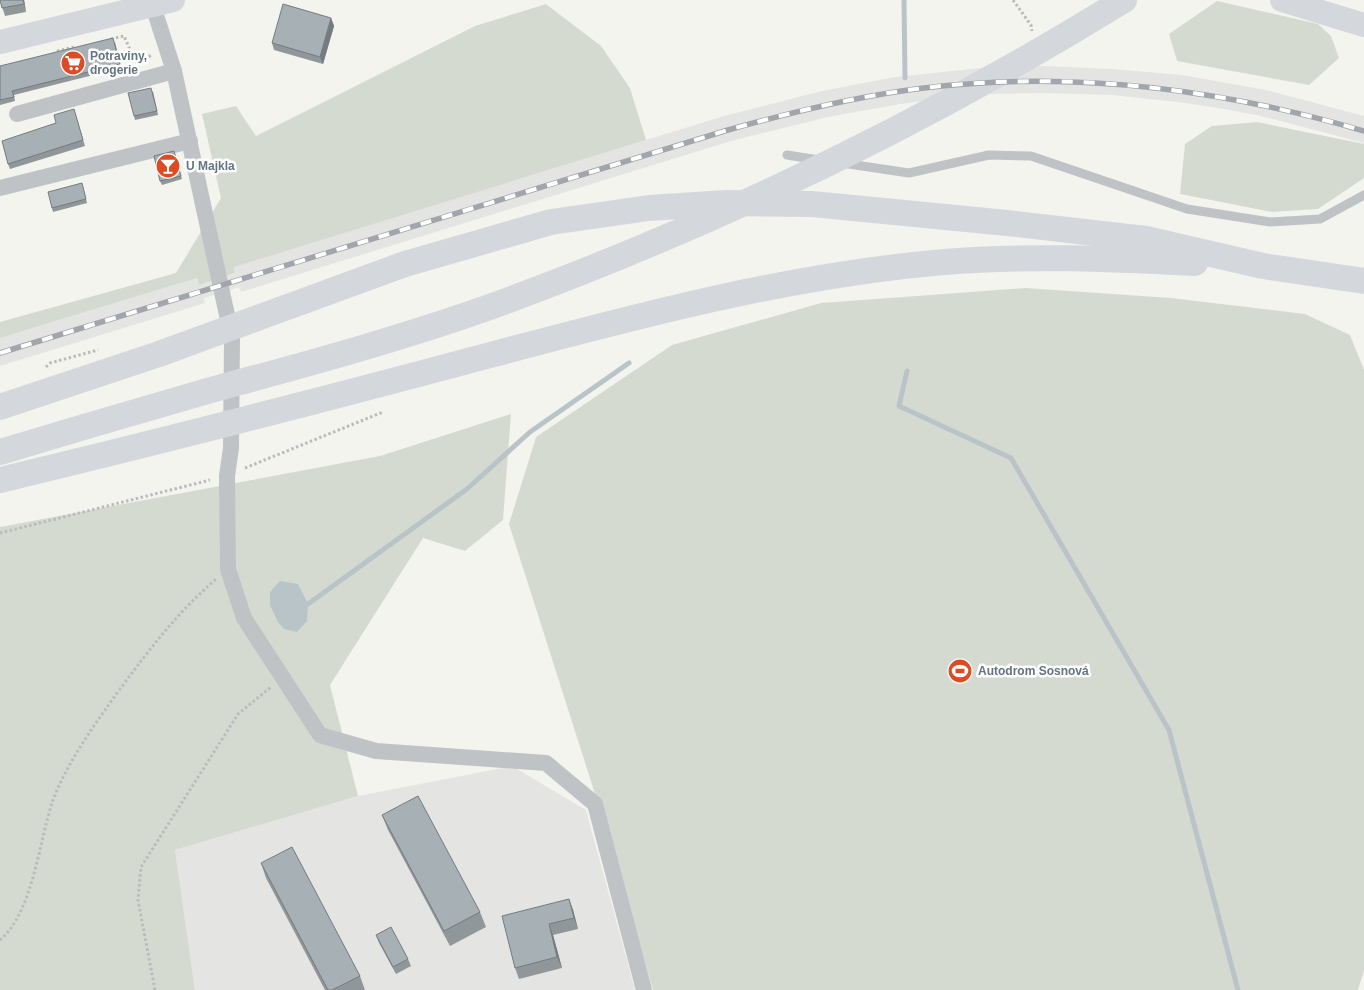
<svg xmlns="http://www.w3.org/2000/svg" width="1364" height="990" font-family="Helvetica,sans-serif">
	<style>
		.built { fill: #e4e5e3 }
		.green { fill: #d5dad1 }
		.water { fill: #b9c4c9 }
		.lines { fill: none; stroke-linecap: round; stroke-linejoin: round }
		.stream { stroke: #b9c4c9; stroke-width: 5 }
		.path { stroke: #b9bbbd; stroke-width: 3; stroke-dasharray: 2.5 2.5; stroke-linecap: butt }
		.lane { stroke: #bfc3c6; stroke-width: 9 }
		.street { stroke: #bfc3c6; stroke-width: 16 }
		.secondary { stroke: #d4d8dc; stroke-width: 24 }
		.primary { stroke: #d4d8dc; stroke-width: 26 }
		.rail-casing { stroke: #a0a6ab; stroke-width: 5.5 }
		.rail { stroke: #fff; stroke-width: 4; stroke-dasharray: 11; stroke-linecap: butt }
		.wall { fill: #90979b }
		.shaded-wall { fill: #757b7e }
		.building { fill: #a7b0b4; stroke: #757b7e }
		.labels { text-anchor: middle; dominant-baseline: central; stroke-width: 5; stroke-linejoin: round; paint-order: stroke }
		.poi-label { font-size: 12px; font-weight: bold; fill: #637480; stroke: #fff; text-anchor: start }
	</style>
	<rect width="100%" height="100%" fill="#f4f4ef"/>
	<g class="built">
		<path d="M1043 66 1113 69 1182 75 1266 90 1364 116V143L1261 116 1224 109 1178 102 1111 95 1043 93 983 94 900 104 828 117 731 141 241 292 239 287 204 298 205 303 0 366V338L197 278 199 284 235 273 233 267 724 116 822 91 895 77 981 68Z"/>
		<path d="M512 766 586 810 635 990H195L175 850 358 796Z"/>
	</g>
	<g class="green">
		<path d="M1217 1 1318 24 1331 36 1339 58 1309 85 1177 61 1169 34Z"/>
		<path d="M546 4 601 46 630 88 646 140 234 267 235 273 199 285 197 278 0 338V322L176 273 221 198 202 114 236 106 256 136 475 26Z"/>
		<path d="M1257 122 1364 144V178L1318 209 1272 212 1180 194 1185 144 1212 126Z"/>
		<path d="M1026 288 1171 298 1305 314 1350 335 1364 370V970L1358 990H653L603 819 509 524 536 437 672 345 821 303Z"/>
		<path d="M511 414 503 520 465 551 423 538 330 685 358 796 175 850 195 990H0V527L380 456Z"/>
	</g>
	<path class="water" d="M280 581 298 584 308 604 307 621 297 632 284 629 278 622 270 605V592Z"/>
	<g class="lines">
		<g class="stream">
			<path d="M904 0 905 78"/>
			<path d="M907 371 899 406 1011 458 1169 730 1238 990"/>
			<path d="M308 604 467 489 530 432 629 363"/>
		</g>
		<g class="path">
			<path d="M1013 0 1031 25 1032 31"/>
			<path d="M111 39 124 36 135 61 153 55"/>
			<path d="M57 51 75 47"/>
			<path d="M46 367 50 363 98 350"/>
			<path d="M245 468 383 412"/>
			<path d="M0 533 210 480"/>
			<path d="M0 940C33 912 39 841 53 800 68 761 93 727 117 693 149 650 175 615 216 579"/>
			<path d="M155 990 138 900 141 867 238 714 271 687"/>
		</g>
		<g class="lane">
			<path d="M787 155 819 160"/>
			<path d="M842 163 909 173 989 155 1031 156 1187 209 1270 222 1320 219 1364 195"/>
		</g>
		<g class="street">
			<path d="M151 0 174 71 232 338 231 448 227 476 228 569 244 618 320 735 376 751 546 763 595 804 644 990"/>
			<path d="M17 114 174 71"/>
			<path d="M0 188 190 141"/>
		</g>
		<g class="secondary">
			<path d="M1282 0 1364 25"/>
			<path d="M0 42 173 0"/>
		</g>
		<g class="primary">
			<path d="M0 407 159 354 405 264 551 222 649 208 726 203 812 204 1007 223 1146 239 1263 266 1364 281"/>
			<path d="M0 452C70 431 141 410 211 390 304 365 396 340 487 308 710 227 922 125 1124 0"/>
			<path d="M0 480C155 443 310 403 464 362 622 320 780 276 944 262 1028 255 1111 259 1195 263"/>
		</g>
		<defs>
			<path id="rail" d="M0 353 728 130C792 112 857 96 924 88 1072 70 1221 89 1364 131"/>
		</defs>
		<use href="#rail" class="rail-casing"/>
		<use href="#rail" class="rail"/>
	</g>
	<g class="wall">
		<path d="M0 0H24L26 12 5 16Z"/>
		<path d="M331 18 334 26 323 64 274 50 272 43Z"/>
		<path d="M115 42 121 68 14 95 15 101 0 105V66Z"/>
		<path d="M153 91 158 115 135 120 134 116Z"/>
		<path d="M74 109 85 146 10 169 8 164Z"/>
		<path d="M174 151 182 179 162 185 160 181Z"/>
		<path d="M83 187 87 203 53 212 52 208Z"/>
		<path d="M382 815 480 912 486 927 450 946 388 830Z"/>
		<path d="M261 863 360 976 365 990H325L266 878Z"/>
		<path d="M569 899 573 910 578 929 553 935 562 968 519 979 515 968Z"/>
		<path d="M376 935 408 959 411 966 396 974 379 943Z"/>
	</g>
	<g class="shaded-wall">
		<path d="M23 0H24L26 12Z"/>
		<path d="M331 18 334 26 323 64 320 57Z"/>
		<path d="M569 899 573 910 578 929 574 918Z"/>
		<path d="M549 924 553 935 562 968 557 957Z"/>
	</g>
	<g class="building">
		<path d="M0 0H23L24 4 2 8Z"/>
		<path d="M283 4 331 18 320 57 272 43Z"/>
		<path d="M113 38 120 64 12 91 14 97 0 100V66Z"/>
		<path d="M151 88 157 111 134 116 128 93Z"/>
		<path d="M74 109 83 140 8 164 2 141 56 123 54 115Z"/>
		<path d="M174 151 181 176 160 181 154 156Z"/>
		<path d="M82 183 86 199 52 208 48 192Z"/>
		<path d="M418 796 480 912 444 931 382 815Z"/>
		<path d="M292 847 360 976 332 990H328L261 863Z"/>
		<path d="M569 899 574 918 549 924 557 957 515 968 502 916Z"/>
		<path d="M391 927 408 959 393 967 376 935Z"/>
	</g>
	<defs>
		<symbol id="supermarket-disc" viewBox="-11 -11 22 22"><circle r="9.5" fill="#dd4b26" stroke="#fff"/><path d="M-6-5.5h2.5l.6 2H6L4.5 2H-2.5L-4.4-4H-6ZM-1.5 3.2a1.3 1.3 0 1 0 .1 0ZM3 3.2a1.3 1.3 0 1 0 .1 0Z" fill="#fff"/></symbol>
		<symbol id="bar-disc" viewBox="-11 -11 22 22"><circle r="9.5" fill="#dd4b26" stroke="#fff"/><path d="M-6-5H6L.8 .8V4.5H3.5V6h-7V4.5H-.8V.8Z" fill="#fff"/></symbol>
		<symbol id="stadium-disc" viewBox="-11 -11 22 22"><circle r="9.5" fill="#dd4b26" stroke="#fff"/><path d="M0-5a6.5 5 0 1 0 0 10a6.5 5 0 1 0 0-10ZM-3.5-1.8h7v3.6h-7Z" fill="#fff"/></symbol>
	</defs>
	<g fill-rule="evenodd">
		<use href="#supermarket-disc" x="59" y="49" width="28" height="28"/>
		<use href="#bar-disc" x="154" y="152" width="28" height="28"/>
		<use href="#stadium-disc" x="946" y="657" width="28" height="28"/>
	</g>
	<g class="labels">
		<g class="poi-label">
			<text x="90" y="56">Potraviny,<tspan x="90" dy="14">drogerie</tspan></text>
			<text x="186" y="166">U Majkla</text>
			<text x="978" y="671">Autodrom Sosnová</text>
		</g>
	</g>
</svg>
